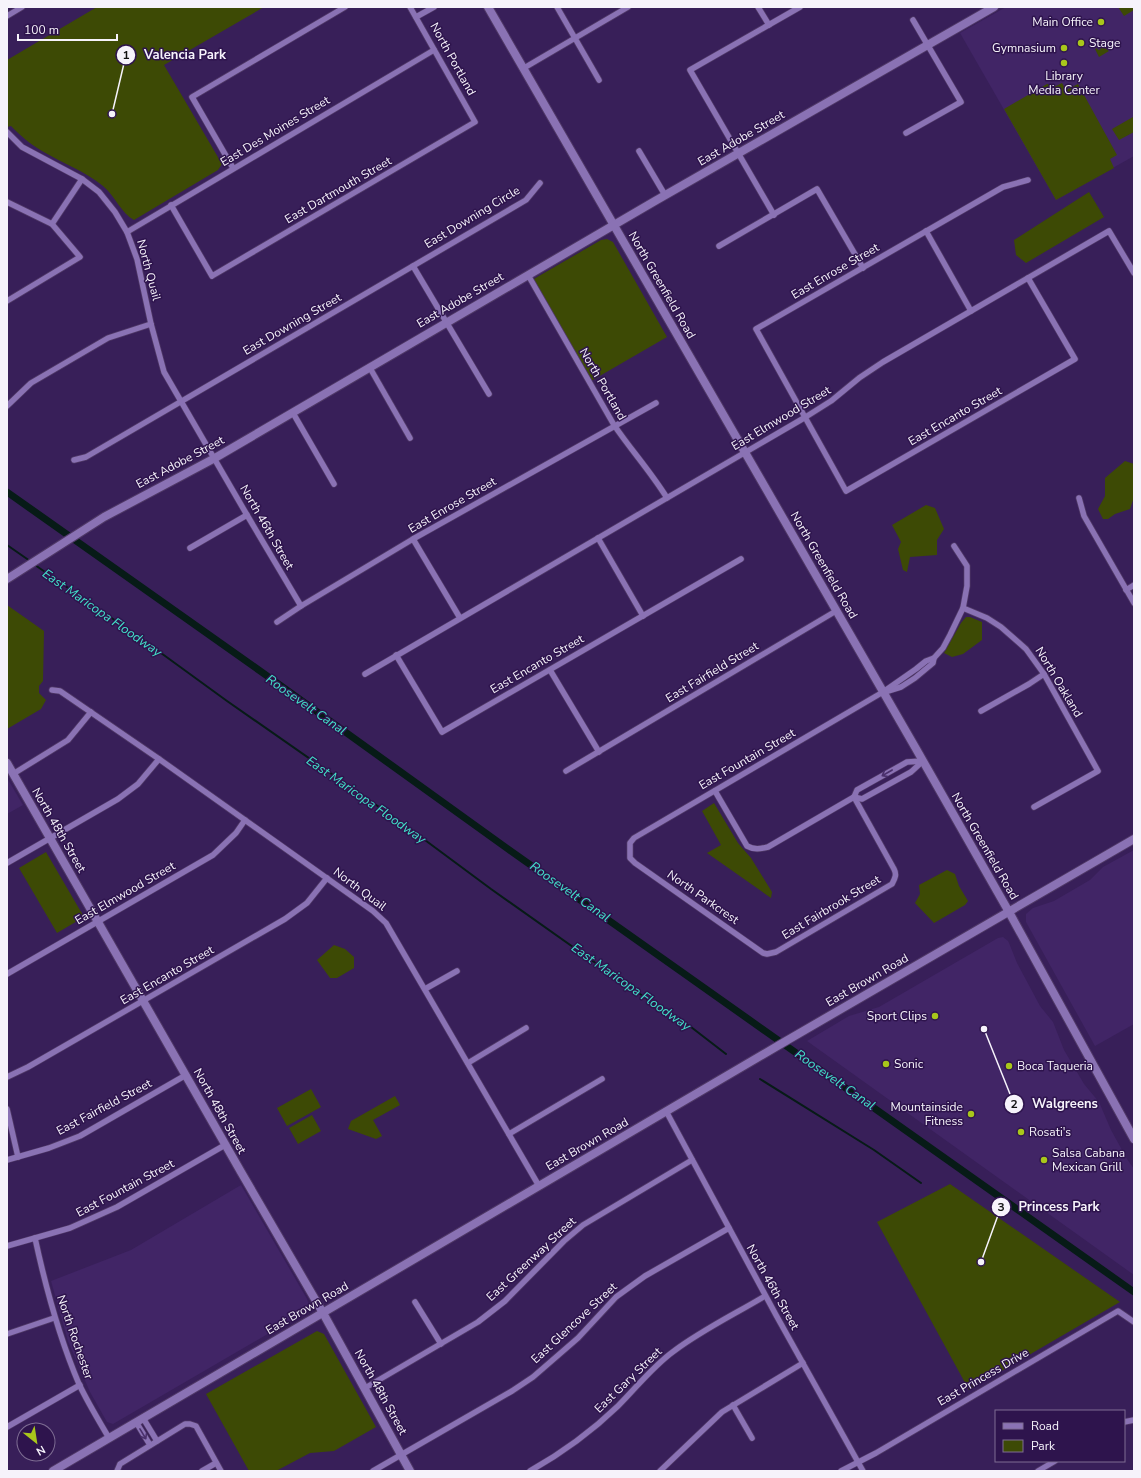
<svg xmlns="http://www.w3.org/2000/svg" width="1141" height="1478" font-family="'Nunito Sans',sans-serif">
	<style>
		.built { fill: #412566 }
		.green { fill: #3d4a05 }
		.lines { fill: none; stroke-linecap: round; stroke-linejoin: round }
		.stream { stroke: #071b17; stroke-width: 2 }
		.canal { stroke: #071b17; stroke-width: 7 }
		.street-casing { stroke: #4f3866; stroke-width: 7 }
		.secondary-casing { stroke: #4f3866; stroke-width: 10 }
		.street { stroke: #8a72b4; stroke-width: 5.5 }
		.secondary { stroke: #8a72b4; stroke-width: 8 }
		.oneway { stroke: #4a306c }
		.poi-dot { fill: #a9c71b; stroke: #2e144d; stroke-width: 1.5 }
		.labels { text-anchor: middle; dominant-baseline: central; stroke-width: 3; stroke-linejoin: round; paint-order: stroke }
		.poi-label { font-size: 12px; fill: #f6f3fb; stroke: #2e144d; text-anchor: start }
		.street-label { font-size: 12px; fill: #f6f3fb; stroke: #2e144d }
		.water-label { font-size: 13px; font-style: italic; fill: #42e1c9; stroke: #2e144d }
		.leader { fill: none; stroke: #f6f3fb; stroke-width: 1.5 }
		.callout-dot { fill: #f6f3fb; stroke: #2e144d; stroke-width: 1.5 }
		.mark-label { font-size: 12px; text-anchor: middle; font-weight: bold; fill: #111 }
		.callout-label { font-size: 13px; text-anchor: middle; font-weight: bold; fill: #f6f3fb; stroke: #2e144d; stroke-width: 3; stroke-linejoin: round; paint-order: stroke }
	</style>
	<rect width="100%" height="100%" fill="#381f59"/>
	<g class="built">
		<path d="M1006 7H1134V156L1056 200 960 33Z"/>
		<path d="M7 778 23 805 7 814Z"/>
		<path d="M1134 850V1024L1095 1046 1026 922V914L1033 908 1054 901 1090 880 1103 867Z"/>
		<path d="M1003 937 1008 941 1009 943 1017 963 1040 1006 1053 1022 1064 1050 1084 1084 1099 1102 1111 1130 1127 1159 1134 1169V1275L807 1041 849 1016 879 1007 998 938Z"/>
		<path d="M241 1185 307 1299 309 1305 307 1309 302 1314 113 1424 107 1422 90 1392 68 1341 51 1281 131 1250Z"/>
	</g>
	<g class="green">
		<path d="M97 7H264L164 65 222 164 218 170 134 220C121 213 115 196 103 186 85 171 62 163 42 151 30 144 21 136 11 126L7 127V60Z"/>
		<path d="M1118 7H1134V10L1124 16Z"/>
		<path d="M1101 45 1109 51 1099 57 1095 49 1097 48 1098 50 1101 49 1100 46Z"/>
		<path d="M1062 83 1066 90 1078 84 1117 155 1110 159 1114 168 1056 200 1004 109 1047 84 1056 86Z"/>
		<path d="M1133 117 1134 132 1119 140 1112 129Z"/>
		<path d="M1089 192 1104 217 1026 263 1016 255 1014 240Z"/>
		<path d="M607 239 613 242 667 337 591 381 532 280 601 240Z"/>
		<path d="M1125 461 1134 464V497L1130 509 1115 514 1108 519H1103L1098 509 1105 496V478Z"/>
		<path d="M926 505 935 508 944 529 937 540V555L910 557 907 572 903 570 898 549 901 542 892 525Z"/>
		<path d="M7 605 44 631 43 681 39 686V693L46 700 41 709 7 729Z"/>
		<path d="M966 617H970L982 622V640L963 654 952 657 944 653 961 623Z"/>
		<path d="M714 803 738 843 751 858 772 892 771 898 707 853 721 845 702 811Z"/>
		<path d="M46 852 84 917 57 933 19 868Z"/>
		<path d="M947 870 955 874 959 886 968 901 965 905 934 923 915 903 920 894 919 885Z"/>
		<path d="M334 945 345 949 354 957V968L337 978H330L317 960Z"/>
		<path d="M311 1089 321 1107 287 1126 277 1108Z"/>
		<path d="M395 1096 400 1105 373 1120 382 1136 376 1139 348 1129 351 1121Z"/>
		<path d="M312 1115 321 1131 298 1144 289 1128Z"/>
		<path d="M950 1184 1120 1302 969 1390 877 1222Z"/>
		<path d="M317 1331 324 1334 376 1427 334 1451 310 1453 276 1471H249L206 1394Z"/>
	</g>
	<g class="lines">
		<g class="stream">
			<path d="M7 545 30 561"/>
			<path d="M35 565 139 637 227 701 402 823 491 889 614 976 653 1003 691 1027 726 1054"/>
			<path d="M760 1079 874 1150 921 1183"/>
		</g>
		<path class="canal" d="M7 492 280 685 508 849 1134 1292"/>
		<defs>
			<g id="street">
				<path d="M557 7 599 80"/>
				<path d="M758 7 769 25"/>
				<path d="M7 16 22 7"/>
				<path d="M416 17 434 7"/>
				<path d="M524 68 628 7"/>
				<path d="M7 132 22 147 82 179 99 192 115 212 127 232 137 259 151 324 164 372 247 515 301 606"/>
				<path d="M906 133 961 102 913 20"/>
				<path d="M639 151 665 195"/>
				<path d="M233 168 192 97 345 7"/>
				<path d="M7 202 52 224 80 257 7 301"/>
				<path d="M171 205 212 276 475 122 410 7"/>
				<path d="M774 215 690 70 800 7"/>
				<path d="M52 224 82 179"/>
				<path d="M926 231 971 311"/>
				<path d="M127 232 434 50"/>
				<path d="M719 246 817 189 863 268"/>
				<path d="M413 266 489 394"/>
				<path d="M528 275 614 425C631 450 651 472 667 498"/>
				<path d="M1028 278 1075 359 846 491 756 329 1003 187 1028 180"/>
				<path d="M370 368 410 438"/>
				<path d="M7 406 31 383 108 338 151 324"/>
				<path d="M293 413 334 484"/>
				<path d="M74 460 86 457 526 200 540 183"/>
				<path d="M1079 498 1084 516 1134 603"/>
				<path d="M598 538 643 616"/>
				<path d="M413 539 460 618"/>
				<path d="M190 548 247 515"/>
				<path d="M1126 590 1134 585"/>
				<path d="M963 608 987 618 1001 627 1026 649 1044 674 1098 771 1034 807"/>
				<path d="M277 622 301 606 413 539 656 403"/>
				<path d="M396 655 442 732 741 559"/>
				<path d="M550 670 599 752"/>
				<path d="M365 674 804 418 831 401 859 378 883 362 1109 231 1134 273"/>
				<path d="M52 690 60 691 159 759 373 911 386 923 539 1186"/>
				<path d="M888 691 901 687 915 678 933 663 934 658 943 648 950 635 963 608 967 586V566L954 546"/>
				<path d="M981 711 1029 684 1044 674"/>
				<path d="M566 771 836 611"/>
				<path d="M13 774 68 740 91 712"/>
				<path d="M715 791 747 846C754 850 760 849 768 847L854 797 857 790 907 762 923 761"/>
				<path d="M854 797 894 869C897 875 895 878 892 884L776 952 767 954 763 953 635 863 630 858V843L634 838 883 692 916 669 926 661 934 658"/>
				<path d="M854 797 862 799 911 772 923 761"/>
				<path d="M7 863 118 799 138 784 159 759"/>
				<path d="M7 974 213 855 236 833 245 820"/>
				<path d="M425 989 457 971"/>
				<path d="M468 1063 526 1028"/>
				<path d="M7 1077 28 1067 285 919 307 903 327 878"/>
				<path d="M7 1109 18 1157"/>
				<path d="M666 1111 776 1315 863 1471"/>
				<path d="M509 1134 602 1079"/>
				<path d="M7 1160 49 1148 80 1136 186 1075"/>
				<path d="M35 1238C46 1289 59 1337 79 1384 88 1403 99 1421 109 1438"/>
				<path d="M7 1246 70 1228 117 1207 225 1145"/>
				<path d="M415 1302 441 1344"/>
				<path d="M7 1334 54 1318"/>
				<path d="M365 1388 478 1322 505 1301 564 1241 583 1225 692 1160"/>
				<path d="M733 1405 752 1438"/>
				<path d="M143 1418 157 1441"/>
				<path d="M136 1422 150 1445"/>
				<path d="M1124 1422 1134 1420"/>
				<path d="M7 1427 80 1385"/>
				<path d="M117 1471 120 1464 185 1424H190L196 1426 221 1471"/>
				<path d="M202 1471 216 1463"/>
				<path d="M373 1471 512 1391 533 1377 578 1338 616 1297 645 1276 729 1228"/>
				<path d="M530 1471C562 1453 591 1432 618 1406 636 1388 653 1366 674 1351 702 1330 735 1314 765 1296"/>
				<path d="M660 1471 722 1412 803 1363"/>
				<path d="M841 1471 876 1453 1118 1311 1134 1322"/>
				<path d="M1038 1471 1055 1461"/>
			</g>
			<g id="secondary">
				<path d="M488 7 915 747 1009 912 1134 1139"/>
				<path d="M7 579 104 517 215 458 655 201 994 7"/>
				<path d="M7 763 241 1172 323 1313 410 1471"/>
				<path d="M53 1471 786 1041 1134 839"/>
			</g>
		</defs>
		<use href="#street" class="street-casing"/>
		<use href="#secondary" class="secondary-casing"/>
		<use href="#street" class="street"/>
		<use href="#secondary" class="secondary"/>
	</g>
	<defs><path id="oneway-shaft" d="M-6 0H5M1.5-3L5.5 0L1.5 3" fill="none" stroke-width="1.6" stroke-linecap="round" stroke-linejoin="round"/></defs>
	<g class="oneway">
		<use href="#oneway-shaft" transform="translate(887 773) rotate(150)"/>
		<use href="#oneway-shaft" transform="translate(143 1434) rotate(59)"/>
	</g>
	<g class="poi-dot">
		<circle cx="1101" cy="22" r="4"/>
		<circle cx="1081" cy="43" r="4"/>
		<circle cx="1064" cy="48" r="4"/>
		<circle cx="1064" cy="63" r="4"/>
		<circle cx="935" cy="1016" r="4"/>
		<circle cx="886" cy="1064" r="4"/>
		<circle cx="1009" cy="1066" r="4"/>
		<circle cx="971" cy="1114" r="4"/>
		<circle cx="1021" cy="1132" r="4"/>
		<circle cx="1044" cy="1160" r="4"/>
	</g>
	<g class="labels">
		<g class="poi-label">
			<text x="1093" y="22" text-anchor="end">Main Office</text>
			<text x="1089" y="43">Stage</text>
			<text x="1056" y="48" text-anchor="end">Gymnasium</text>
			<text x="1064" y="76" text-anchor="middle">Library<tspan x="1064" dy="14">Media Center</tspan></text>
			<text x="927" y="1016" text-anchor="end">Sport Clips</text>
			<text x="894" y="1064">Sonic</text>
			<text x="1017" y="1066">Boca Taqueria</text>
			<text x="963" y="1107" text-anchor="end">Mountainside<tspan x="963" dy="14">Fitness</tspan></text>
			<text x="1029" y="1132">Rosati's</text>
			<text x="1052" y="1153">Salsa Cabana<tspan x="1052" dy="14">Mexican Grill</tspan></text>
		</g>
		<g class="street-label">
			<text transform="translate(453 59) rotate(61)">North Portland</text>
			<text transform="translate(275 131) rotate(-31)">East Des Moines Street</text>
			<text transform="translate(741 138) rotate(-30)">East Adobe Street</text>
			<text transform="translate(338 190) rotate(-30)">East Dartmouth Street</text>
			<text transform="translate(472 217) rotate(-31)">East Downing Circle</text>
			<text transform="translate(149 270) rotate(75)">North Quail</text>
			<text transform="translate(835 271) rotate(-30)">East Enrose Street</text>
			<text transform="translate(662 285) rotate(60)">North Greenfield Road</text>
			<text transform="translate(460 300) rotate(-30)">East Adobe Street</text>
			<text transform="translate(292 324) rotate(-30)">East Downing Street</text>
			<text transform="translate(603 384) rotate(60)">North Portland</text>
			<text transform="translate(955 416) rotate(-30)">East Encanto Street</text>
			<text transform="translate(781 418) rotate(-31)">East Elmwood Street</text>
			<text transform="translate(180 462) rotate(-28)">East Adobe Street</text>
			<text transform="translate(452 505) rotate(-30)">East Enrose Street</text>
			<text transform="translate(267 527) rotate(60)">North 46th Street</text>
			<text transform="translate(824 565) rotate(60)">North Greenfield Road</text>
			<text transform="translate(537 664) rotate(-30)">East Encanto Street</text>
			<text transform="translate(712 672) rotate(-31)">East Fairfield Street</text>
			<text transform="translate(1059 682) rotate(59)">North Oakland</text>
			<text transform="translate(747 759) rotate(-30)">East Fountain Street</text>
			<text transform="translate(59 830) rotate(60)">North 48th Street</text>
			<text transform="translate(985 846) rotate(60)">North Greenfield Road</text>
			<text transform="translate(360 889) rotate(37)">North Quail</text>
			<text transform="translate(125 893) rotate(-30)">East Elmwood Street</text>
			<text transform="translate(703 897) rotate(35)">North Parkcrest</text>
			<text transform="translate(831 907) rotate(-31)">East Fairbrook Street</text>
			<text transform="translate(167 975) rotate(-30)">East Encanto Street</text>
			<text transform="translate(867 980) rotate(-30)">East Brown Road</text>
			<text transform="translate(104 1107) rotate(-28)">East Fairfield Street</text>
			<text transform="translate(220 1111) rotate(61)">North 48th Street</text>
			<text transform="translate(587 1144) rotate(-30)">East Brown Road</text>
			<text transform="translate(125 1188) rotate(-28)">East Fountain Street</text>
			<text transform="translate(531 1259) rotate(-43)">East Greenway Street</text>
			<text transform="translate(773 1287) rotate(61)">North 46th Street</text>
			<text transform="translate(307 1308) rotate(-30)">East Brown Road</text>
			<text transform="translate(574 1323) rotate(-43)">East Glencove Street</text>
			<text transform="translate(75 1337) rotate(71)">North Rochester</text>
			<text transform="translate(983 1377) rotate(-30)">East Princess Drive</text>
			<text transform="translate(628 1380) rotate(-44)">East Gary Street</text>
			<text transform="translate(381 1392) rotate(61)">North 48th Street</text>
		</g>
		<g class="water-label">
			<text transform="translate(102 613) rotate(35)">East Maricopa Floodway</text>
			<text transform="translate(306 705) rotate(35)">Roosevelt Canal</text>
			<text transform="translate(366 800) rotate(35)">East Maricopa Floodway</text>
			<text transform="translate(570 892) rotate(35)">Roosevelt Canal</text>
			<text transform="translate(631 987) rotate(35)">East Maricopa Floodway</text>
			<text transform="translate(835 1080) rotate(35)">Roosevelt Canal</text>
		</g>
	</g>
	<path class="leader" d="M112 114L126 55M984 1029L1014 1104M981 1262L1001 1207"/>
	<g class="callout-dot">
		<circle cx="112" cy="114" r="4"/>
		<circle cx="984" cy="1029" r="4"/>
		<circle cx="981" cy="1262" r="4"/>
		<circle cx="126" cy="55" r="10"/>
		<circle cx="1014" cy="1104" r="10"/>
		<circle cx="1001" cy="1207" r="10"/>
	</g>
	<g class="mark-label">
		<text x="126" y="59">1</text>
		<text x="1014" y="1108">2</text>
		<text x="1001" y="1211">3</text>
	</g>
	<g class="callout-label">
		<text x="185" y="59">Valencia Park</text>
		<text x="1065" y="1108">Walgreens</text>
		<text x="1059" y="1211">Princess Park</text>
	</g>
	<rect width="1141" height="1478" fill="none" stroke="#f6f3fb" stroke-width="16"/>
	<rect x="995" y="1410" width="130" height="52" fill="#2e144d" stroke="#7e6d93"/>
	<rect x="1003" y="1423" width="20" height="6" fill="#8a72b4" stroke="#7e6d93"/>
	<text x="1031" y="1430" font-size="12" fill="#f6f3fb">Road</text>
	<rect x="1003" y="1440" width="20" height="12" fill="#3d4a05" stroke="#7e6d93"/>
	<text x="1031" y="1450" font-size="12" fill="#f6f3fb">Park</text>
	<g transform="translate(36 1442) rotate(150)"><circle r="19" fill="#2e144d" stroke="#7e6d93"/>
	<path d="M0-3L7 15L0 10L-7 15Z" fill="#a9c71b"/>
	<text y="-6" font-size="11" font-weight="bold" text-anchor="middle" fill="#f6f3fb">N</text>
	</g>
	<path d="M18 34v6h99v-6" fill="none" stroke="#f6f3fb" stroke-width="2"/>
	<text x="24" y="34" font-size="12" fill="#f6f3fb" stroke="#2e144d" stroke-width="3" paint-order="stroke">100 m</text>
</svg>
